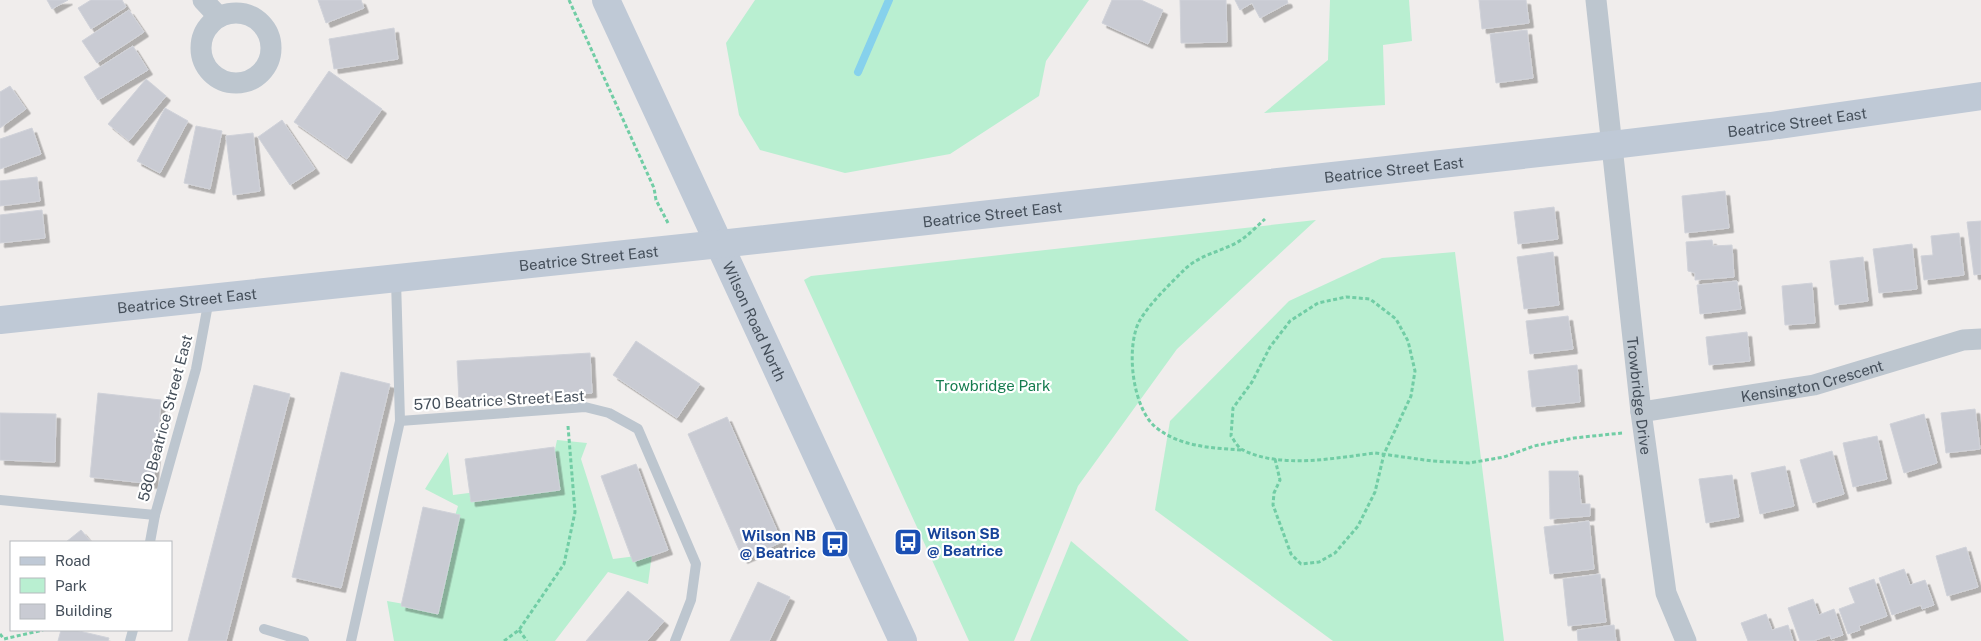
<svg xmlns="http://www.w3.org/2000/svg" width="1981" height="641" font-family="'Public Sans',sans-serif">
	<style>
		.green { fill: #b9efd1 }
		.lines { fill: none; stroke-linecap: round; stroke-linejoin: round }
		.stream { stroke: #86d1ec; stroke-width: 8 }
		.building { fill: #c9cbd3; stroke: #d0d2d9; filter: url(#shadow) }
		.path { stroke: #71cda5; stroke-width: 3; stroke-dasharray: 4 2.5; stroke-linecap: butt }
		.lane { stroke: #bdc6cf; stroke-width: 10 }
		.street { stroke: #bdc6cf; stroke-width: 21 }
		.secondary { stroke: #bfc9d6; stroke-width: 28 }
		.labels { text-anchor: middle; dominant-baseline: central; stroke-width: 4.5; stroke-linejoin: round; paint-order: stroke }
		.street-label { font-size: 15px; fill: #454f5a; stroke: #fff }
		.park-label { font-size: 15px; fill: #157c4f; stroke: #fff }
		.transit-label { font-size: 15px; font-weight: bold; fill: #164399; stroke: #fff; text-anchor: start }
	</style>
	<defs>
		<filter id="shadow"><feDropShadow dx="4.5" dy="4.5" stdDeviation="0" flood-color="#0004"/></filter>
	</defs>
	<rect width="100%" height="100%" fill="#f0edec"/>
	<g class="green">
		<path d="M755 0H1089L1046 61 1039 96 950 154 845 173 760 150 739 115 726 43Z"/>
		<path d="M1330 0H1409L1412 41 1383 45 1385 105 1264 113 1328 60Z"/>
		<path d="M1316 220 1177 349 1078 486 1014 641H969L804 280 811 276Z"/>
		<path d="M1455 252 1504 641H1333L1155 510 1170 421 1289 301 1382 258Z"/>
		<path d="M557 440 587 443 581 459 613 559 652 554 648 584 608 572 555 641H394L387 601 427 608 458 506 425 489 448 452 453 495 548 483Z"/>
		<path d="M1071 541 1189 641H1030Z"/>
	</g>
	<g class="lines">
		<path class="stream" d="M858 72 889 0"/>
	</g>
	<g class="building">
		<path d="M47 0H68L52 9Z"/>
		<path d="M91 0H122L126 7 91 29 78 8Z"/>
		<path d="M318 0H361L364 8 326 23Z"/>
		<path d="M1112 0H1141L1163 10 1148 44 1102 23Z"/>
		<path d="M1180 0H1226L1227 42 1181 43Z"/>
		<path d="M1235 0H1287L1288 3 1260 18 1252 3 1240 10Z"/>
		<path d="M1479 0H1526L1529 23 1482 29Z"/>
		<path d="M129 10 144 32 97 63 82 41Z"/>
		<path d="M394 28 398 59 334 69 329 39Z"/>
		<path d="M1527 30 1533 78 1496 83 1490 34Z"/>
		<path d="M133 46 148 70 98 100 84 77Z"/>
		<path d="M329 71 382 109 347 159 294 122Z"/>
		<path d="M146 79 166 96 129 141 108 124Z"/>
		<path d="M10 86 26 109 0 128V92Z"/>
		<path d="M165 108 188 121 160 173 137 161Z"/>
		<path d="M282 120 315 169 290 185 258 137Z"/>
		<path d="M196 126 222 131 210 189 184 183Z"/>
		<path d="M32 128 41 154 0 169V139Z"/>
		<path d="M253 133 260 191 233 195 226 136Z"/>
		<path d="M37 177 40 201 0 206V181Z"/>
		<path d="M1725 191 1729 228 1685 233 1682 196Z"/>
		<path d="M1554 207 1558 239 1518 244 1514 212Z"/>
		<path d="M42 210 45 238 0 243V215Z"/>
		<path d="M1981 221V274L1974 275 1967 222Z"/>
		<path d="M1959 233 1964 275 1924 280 1921 256 1933 255 1931 236Z"/>
		<path d="M1712 240 1713 246 1732 245 1734 277 1695 280V273L1688 271 1686 242Z"/>
		<path d="M1912 244 1917 289 1879 293 1873 249Z"/>
		<path d="M1553 252 1559 305 1524 309 1517 257Z"/>
		<path d="M1863 257 1868 301 1835 305 1830 261Z"/>
		<path d="M1737 281 1741 309 1700 314 1697 285Z"/>
		<path d="M1812 283 1815 323 1785 325 1782 286Z"/>
		<path d="M1568 316 1573 349 1530 354 1526 321Z"/>
		<path d="M1747 332 1750 361 1709 365 1706 337Z"/>
		<path d="M636 341 700 384 677 418 613 375Z"/>
		<path d="M590 353 592 393 459 401 457 361Z"/>
		<path d="M1577 365 1580 402 1532 407 1528 371Z"/>
		<path d="M341 372 390 384 341 588 292 577Z"/>
		<path d="M254 385 290 394 226 641H188Z"/>
		<path d="M98 393 161 400 153 484 90 477Z"/>
		<path d="M1975 409 1980 449 1946 453 1941 413Z"/>
		<path d="M0 413 56 414 55 462 0 460Z"/>
		<path d="M1924 414 1937 463 1904 473 1890 424Z"/>
		<path d="M727 417 782 542 743 559 688 434Z"/>
		<path d="M1877 436 1887 479 1853 487 1843 443Z"/>
		<path d="M554 447 560 490 471 502 465 459Z"/>
		<path d="M1832 451 1844 494 1813 503 1800 460Z"/>
		<path d="M636 464 668 550 633 562 601 476Z"/>
		<path d="M1785 466 1794 506 1760 514 1751 473Z"/>
		<path d="M1549 471H1578L1581 504H1590V516L1550 519Z"/>
		<path d="M1732 475 1739 517 1706 523 1699 479Z"/>
		<path d="M423 507 460 515 438 614 401 606Z"/>
		<path d="M1589 521 1594 569 1550 574 1544 527Z"/>
		<path d="M81 530 91 542H66Z"/>
		<path d="M1966 547 1978 587 1947 596 1936 556Z"/>
		<path d="M1904 569 1910 585 1925 580 1934 605 1922 609 1921 605 1892 615 1879 578Z"/>
		<path d="M1600 574 1606 622 1568 626 1563 579Z"/>
		<path d="M1874 579 1887 616 1859 626 1860 630 1848 634 1839 609 1855 603 1849 588Z"/>
		<path d="M758 582 790 597 769 641H730Z"/>
		<path d="M628 591 664 621 647 641H586Z"/>
		<path d="M1813 599 1819 615 1834 609 1843 635 1831 639 1830 635 1813 641H1800L1788 608Z"/>
		<path d="M1766 614 1772 630 1788 625 1793 641H1748L1741 623Z"/>
		<path d="M1614 625 1616 641H1578L1577 630Z"/>
		<path d="M61 630H75L109 638 108 641H58Z"/>
	</g>
	<g class="lines">
		<g class="path">
			<path d="M569 0 654 188 656 200 668 223"/>
			<path d="M1241 450C1213 448 1182 447 1158 429 1132 411 1125 346 1140 320 1150 303 1171 283 1185 269 1200 255 1219 252 1236 243 1247 237 1256 227 1265 219"/>
			<path d="M1275 459 1280 480 1274 493 1273 505 1291 554 1301 564 1319 562 1335 553 1358 526 1375 492 1384 454 1411 396 1415 371 1408 341 1396 319 1370 299 1346 297 1318 303 1290 321 1270 347 1252 382 1233 408 1231 436C1234 440 1238 448 1243 450 1281 469 1335 458 1375 453L1432 461 1469 463 1504 457 1534 446 1574 438 1622 433"/>
			<path d="M519 630 527 641"/>
			<path d="M0 634 4 639 43 630"/>
			<path d="M504 641 519 630 564 564 575 512 568 426"/>
		</g>
		<g class="lane">
			<path d="M396 280 400 421"/>
			<path d="M0 500 155 515 196 369 209 299"/>
			<path d="M150 542 155 515"/>
			<path d="M264 629 304 641"/>
			<path d="M130 641 133 630"/>
			<path d="M351 641 400 421 585 407 609 413 638 429 696 564 691 600 675 641"/>
		</g>
		<g class="street">
			<path d="M203 0 219 17"/>
			<path id="s1" d="M1596 0 1641 412 1666 593 1686 641"/>
			<circle cx="236" cy="48" r="35"/>
			<path id="s2" d="M1641 412 1814 385 1963 340 1981 339"/>
		</g>
		<g class="secondary">
			<path id="s3" d="M606 0 903 641"/>
			<path id="s4" d="M0 320 720 244 1612 145 1771 126 1981 96"/>
		</g>
	</g>
	<defs>
		<symbol id="bus-square" viewBox="-11 -11 22 22"><rect x="-9" y="-9" width="18" height="18" rx="4" fill="#1a4fb4" stroke="#fff"/><path d="M-5-6H5V4H4V6H2V4H-2V6H-4V4H-5ZM-3.5-4V0h7V-4ZM-3.5 1.2v1.5H-2V1.2ZM2 1.2v1.5H3.5V1.2Z" fill="#fff"/></symbol>
	</defs>
	<g fill-rule="evenodd">
		<use href="#bus-square" x="892" y="526" width="32" height="32"/>
		<use href="#bus-square" x="819" y="528" width="32" height="32"/>
	</g>
	<g class="labels">
		<g class="street-label">
			<text stroke="none"><textPath href="#s4" startOffset="1808">Beatrice Street East</textPath></text>
			<text stroke="none"><textPath href="#s4" startOffset="1402">Beatrice Street East</textPath></text>
			<text stroke="none"><textPath href="#s4" startOffset="998">Beatrice Street East</textPath></text>
			<text stroke="none"><textPath href="#s4" startOffset="592">Beatrice Street East</textPath></text>
			<text stroke="none"><textPath href="#s4" startOffset="188">Beatrice Street East</textPath></text>
			<text stroke="none"><textPath href="#s3" startOffset="354">Wilson Road North</textPath></text>
			<text stroke="none"><textPath href="#s2" startOffset="174">Kensington Crescent</textPath></text>
			<text stroke="none"><textPath href="#s1" startOffset="398">Trowbridge Drive</textPath></text>
			<text transform="translate(499 400) rotate(-3)">570 Beatrice Street East</text>
			<text transform="translate(165 418) rotate(-75)">580 Beatrice Street East</text>
		</g>
		<g class="park-label">
			<text x="993" y="385">Trowbridge Park</text>
		</g>
		<g class="transit-label">
			<text x="927" y="533">Wilson SB<tspan x="927" dy="17">@ Beatrice</tspan></text>
			<text x="816" y="535" text-anchor="end">Wilson NB<tspan x="816" dy="17">@ Beatrice</tspan></text>
		</g>
	</g>
	<rect x="10" y="541" width="162" height="90" fill="#ffffff" stroke="#b5b9bd"/>
	<rect x="20" y="557" width="25" height="8" fill="#bfc9d6" stroke="#b5b9bd"/>
	<text x="55" y="566" font-size="15" fill="#454f5a">Road</text>
	<rect x="20" y="578" width="25" height="15" fill="#b9efd1" stroke="#b5b9bd"/>
	<text x="55" y="591" font-size="15" fill="#454f5a">Park</text>
	<rect x="20" y="604" width="25" height="15" fill="#c9cbd3" stroke="#b5b9bd"/>
	<text x="55" y="616" font-size="15" fill="#454f5a">Building</text>
</svg>
